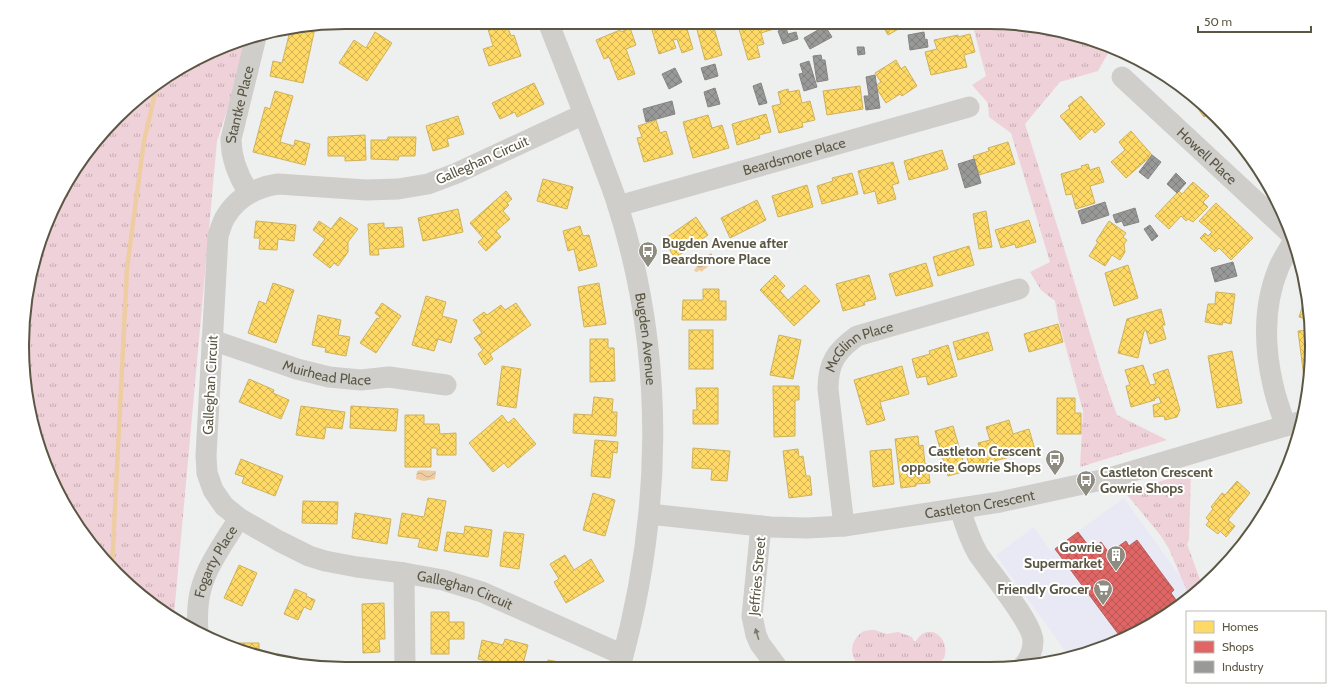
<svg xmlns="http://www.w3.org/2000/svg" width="1334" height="691" font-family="Cabin,sans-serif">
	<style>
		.commercial { fill: #e9e9f6 }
		.grass { fill: url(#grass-tufts) }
		.water { fill: url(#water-waves) }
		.homes { fill: url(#homes-cross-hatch); stroke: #ceb25c }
		.shops { fill: url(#shops-cross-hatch); stroke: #b8625c }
		.industry { fill: url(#industry-cross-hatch); stroke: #868580 }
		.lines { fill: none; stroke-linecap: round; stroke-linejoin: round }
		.stream { stroke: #efcda3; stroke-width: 4.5 }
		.minor { stroke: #cfceca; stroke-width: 21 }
		.oneway { fill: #7e7b6c }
		.labels { text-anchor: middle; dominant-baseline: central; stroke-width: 4; stroke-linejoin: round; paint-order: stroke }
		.street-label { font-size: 14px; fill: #5b5744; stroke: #fff }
		.poi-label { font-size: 14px; font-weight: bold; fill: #5b5744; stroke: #fff; text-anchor: end }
		.rim { fill: none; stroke: #5b5744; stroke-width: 2 }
	</style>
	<defs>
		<pattern id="grass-tufts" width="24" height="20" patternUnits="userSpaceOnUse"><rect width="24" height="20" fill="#efd1da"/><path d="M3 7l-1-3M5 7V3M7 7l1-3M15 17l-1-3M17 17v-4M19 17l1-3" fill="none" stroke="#c5acb2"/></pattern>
		<pattern id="water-waves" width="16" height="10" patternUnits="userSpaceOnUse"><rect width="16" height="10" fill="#efcda3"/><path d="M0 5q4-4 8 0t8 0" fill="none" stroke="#c5a986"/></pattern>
		<pattern id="homes-cross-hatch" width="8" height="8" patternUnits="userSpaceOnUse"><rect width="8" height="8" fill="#ffd966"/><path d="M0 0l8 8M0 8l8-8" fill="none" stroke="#d1b356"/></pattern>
		<pattern id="shops-cross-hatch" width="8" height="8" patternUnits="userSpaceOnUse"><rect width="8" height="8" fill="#e06666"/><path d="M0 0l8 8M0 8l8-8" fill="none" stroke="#b95756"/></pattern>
		<pattern id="industry-cross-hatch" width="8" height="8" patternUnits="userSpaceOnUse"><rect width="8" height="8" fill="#999"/><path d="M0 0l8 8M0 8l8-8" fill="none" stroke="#80807e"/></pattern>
	</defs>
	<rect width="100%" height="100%" fill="#eeefef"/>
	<path class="commercial" d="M1124 498 1192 593 1168 614 1112 644 1069 656 996 555 1034 527 1051 551Z"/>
	<g class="grass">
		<path d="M972 23H1009L1072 33 1111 48 1098 71 1060 82 1025 124 1061 238 1103 376 1117 415 1167 440 1080 467 1083 411 1058 318 1055 301 1041 290 1030 272 1050 262 1011 133 989 117 988 103 972 85 986 76Z"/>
		<path d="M251 38 217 141 174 615 117 574 77 525 47 470 23 367 33 262 76 166 148 89 241 39Z"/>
		<path d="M1191 473 1189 540 1187 544 1202 585 1189 596 1169 549 1161 536 1124 491Z"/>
		<path d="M874 630 887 634 898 632 912 637 914 641H916C928 621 949 637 945 655 944 661 938 663 934 666L862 667C849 659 849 642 861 633 865 630 869 630 874 630Z"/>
	</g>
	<g class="water">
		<path d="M711 253 716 260 701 272 700 270 697 272 694 271 697 266 696 264Z"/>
		<path d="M421 470 436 471 435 479 424 481 416 479 417 471Z"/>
	</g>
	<g class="homes">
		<path d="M665 22H685L693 49 682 53 677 39 673 40 676 48 659 54 652 30 663 26 662 23Z"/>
		<path d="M695 22H729V24L714 28 722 55 705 60Z"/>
		<path d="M737 22H775L777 28 761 33 764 44 757 46 760 57 748 60Z"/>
		<path d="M506 23 511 36 514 35 521 56 489 66 483 49 493 46 488 29Z"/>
		<path d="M881 23H900L902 27 888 35Z"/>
		<path d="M313 27 315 28 303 83 270 76 273 61 282 63 290 31Z"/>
		<path d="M630 28 636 45 626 49 635 74 618 80 609 57 604 59 596 40 620 30 621 32Z"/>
		<path d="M375 32 392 43 367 81 339 63 354 40 366 48Z"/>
		<path d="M970 34 975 52 964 55 967 67 931 75 925 52 937 49 934 40 958 35V37Z"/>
		<path d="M896 60 901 69 905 66 917 86 902 96 900 94 886 103 875 86 881 82 875 73Z"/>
		<path d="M534 83 544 104 517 117 515 112 500 119 492 103Z"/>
		<path d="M860 86 863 109 827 115 823 91Z"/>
		<path d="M788 89 789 92 799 90 802 103 810 101 815 120 802 123 803 127 779 133 772 106 781 104 778 92Z"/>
		<path d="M275 91 293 96 280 142 294 146 295 140 310 144 305 165 253 152 265 107 270 109Z"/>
		<path d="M1081 96 1105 124 1095 133 1092 129 1080 140 1060 116 1070 108 1068 106Z"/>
		<path d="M1196 99 1211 112 1204 117 1193 102Z"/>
		<path d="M766 114 771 132 759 135 760 138 737 145 732 124Z"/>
		<path d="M708 115 712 128 722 125 729 148 693 158 683 122Z"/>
		<path d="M458 116 464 134 447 139 449 146 433 151 426 126Z"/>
		<path d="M656 120 660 133 666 131 673 154 644 162 637 138 642 137 638 126Z"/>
		<path d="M1223 124 1232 132 1245 151 1224 135 1226 132 1221 128Z"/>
		<path d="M1131 131 1152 155 1126 178 1111 162 1125 150 1119 142Z"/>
		<path d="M365 135 366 160 345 161V156H328V137Z"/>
		<path d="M388 137H416L415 156H399L398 160 371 159V140H387Z"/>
		<path d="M1008 142 1015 164 979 175 973 156 989 151 988 148Z"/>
		<path d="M942 150 948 169 909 180 904 161Z"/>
		<path d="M893 162 899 183 892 185 896 199 878 204 875 191 864 194 858 171Z"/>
		<path d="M1088 164 1090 170 1099 167 1104 182 1090 186 1095 203 1076 209 1072 194 1066 195 1061 174 1082 168 1081 166Z"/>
		<path d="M852 173 858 194 822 204 817 186 833 181 832 178Z"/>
		<path d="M543 179 573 187 567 209 537 201Z"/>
		<path d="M1193 182 1209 196 1203 202 1208 207 1193 222 1188 219 1186 221 1181 216 1169 229 1155 216 1179 191 1182 194Z"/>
		<path d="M807 185 813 207 778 217 772 196Z"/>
		<path d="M506 191 512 199 507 203 509 205 503 211 510 219 496 231 501 237 486 251 478 242 483 238 470 223Z"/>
		<path d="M757 200 766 220 730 238 721 218Z"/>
		<path d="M1216 203 1253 238 1231 260 1219 248 1215 252 1200 238 1205 233 1208 236 1212 232 1199 221Z"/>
		<path d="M458 209 463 232 423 241 418 218Z"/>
		<path d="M986 211 992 247 979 249 973 214Z"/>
		<path d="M340 217 358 229 348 242V252L338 266 334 263 330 268 313 255 325 239 313 230 319 221 331 229Z"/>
		<path d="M696 217 708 235 675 258 663 240Z"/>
		<path d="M1029 220 1036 242 1016 248 1015 244 1001 248 995 230Z"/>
		<path d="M256 221 296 225 294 241 278 239 277 250 259 249 260 238H254Z"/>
		<path d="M1109 221 1126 233 1123 237 1127 240 1124 244 1125 252 1120 260 1112 255 1105 266 1089 256 1098 242 1096 241Z"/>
		<path d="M384 223V228L402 227 404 247 378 249 379 255H370L368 224Z"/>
		<path d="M580 226 583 236 589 235 597 266 579 271 574 249 568 251 563 231Z"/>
		<path d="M969 246 974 265 938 276 933 257Z"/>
		<path d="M926 263 933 286 896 296 889 274Z"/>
		<path d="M1128 265 1138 298 1114 306 1105 273Z"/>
		<path d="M775 275 785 286 780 291 788 300 805 285 820 301 794 326 760 290Z"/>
		<path d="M869 275 876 299 864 302 865 305 843 311 836 284Z"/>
		<path d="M273 283 294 290 276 343 248 333 259 301 266 304Z"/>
		<path d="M599 283 606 324 584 327 578 287Z"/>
		<path d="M703 289H719V301H726V320H682L683 300H703Z"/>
		<path d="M1216 292 1235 294 1231 324 1223 322 1222 325 1205 322 1208 304H1215Z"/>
		<path d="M1307 292 1309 304 1310 320 1299 317Z"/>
		<path d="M426 296 446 302 442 316 457 320 451 343 438 339 434 351 412 345Z"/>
		<path d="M382 303 401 316 376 353 360 343 377 318 379 319 380 317 375 313Z"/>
		<path d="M516 303 531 325 490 354 493 359 485 365 478 354 483 350 474 338 482 333 473 320 484 312 487 315 501 305 505 310Z"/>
		<path d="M1161 309 1165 325H1162L1166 339 1150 344 1146 330 1144 331 1138 358 1118 353 1127 319Z"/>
		<path d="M318 315 341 320 338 335 350 337 346 356 325 352 326 348 312 345Z"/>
		<path d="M1058 324 1063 342 1029 352 1024 334Z"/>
		<rect x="689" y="330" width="24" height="39"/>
		<path d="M1310 330 1311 367 1308 384 1305 385 1298 331Z"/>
		<path d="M988 332 993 350 958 360 953 342Z"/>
		<path d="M779 335 801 340 793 379 770 375Z"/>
		<path d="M590 339H608V348H614L615 381 590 382Z"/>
		<path d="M948 345 957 376 928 385 926 376 917 378 912 359 930 354 929 351Z"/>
		<path d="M1232 351 1242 403 1217 408 1208 356Z"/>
		<path d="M1143 365 1150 385 1156 384 1153 374 1168 369 1180 410 1177 417 1165 420 1164 416 1154 417 1153 405 1161 403 1159 397 1154 399 1155 400 1131 407 1126 386 1130 385 1125 370Z"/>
		<path d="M502 366 521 369 516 408 497 405Z"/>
		<path d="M902 366 909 394 880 402 885 420 867 425 854 380Z"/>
		<path d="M249 379 274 390 273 393 289 400 281 419 239 402Z"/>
		<path d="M773 386H799V400H795V436L774 437Z"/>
		<path d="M696 388H718V424H693V410H697Z"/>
		<path d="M594 397 613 399 612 412H617L616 436 573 433 574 414 592 415Z"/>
		<path d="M1057 398H1075V413H1081V434H1057Z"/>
		<path d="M301 406 345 412 342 429 326 427 324 439 296 435Z"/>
		<path d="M351 406 398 409 396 431 350 428Z"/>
		<path d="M405 415H424V424H439L440 434 456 433V455H437V448H431V467H405Z"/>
		<path d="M502 415 508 423 514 418 536 444 508 468 504 463 493 472 469 443Z"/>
		<path d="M1009 420 1013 434 1029 429 1035 450 984 464 978 443 990 440 986 427Z"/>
		<path d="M953 426 966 471 948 476 935 431Z"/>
		<path d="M918 436 919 446 923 445 925 464H928L930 483 916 484V486L901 488 895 439Z"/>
		<path d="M595 440 618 442 617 453 613 452 610 478 591 476Z"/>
		<path d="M693 448 730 451 727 481 711 480 712 469 692 468Z"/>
		<path d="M798 449 799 457 803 456 806 476H810L812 495 789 498 783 451Z"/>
		<path d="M891 449 894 484 873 487 870 451Z"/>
		<path d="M980 449 984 464 970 468 966 454Z"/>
		<path d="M241 459 283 476 275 496 242 483 244 477 235 474Z"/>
		<path d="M1237 481 1250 493 1228 520 1235 526 1226 537 1220 531 1218 534 1206 525 1209 521 1206 518 1213 509 1211 507 1222 493 1225 495Z"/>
		<path d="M593 493 615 500 605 536 583 530Z"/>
		<path d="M428 498 446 501 437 551 418 547 420 539 398 536 402 513 424 517Z"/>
		<path d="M303 501 338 502 337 524 302 523Z"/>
		<path d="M355 513 391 519 387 544 352 538Z"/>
		<path d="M465 526 492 530 488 557 444 551 447 532 464 534Z"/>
		<path d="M504 532 524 534 519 569 500 566Z"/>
		<path d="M565 555 574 570 591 559 604 581 566 603 554 582 559 579 550 564Z"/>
		<path d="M239 565 257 573 242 606 224 598Z"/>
		<path d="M295 589 307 594 306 596 315 600 311 610 304 607 298 620 284 614Z"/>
		<path d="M384 603 385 639H379L380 652 363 653 362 604Z"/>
		<path d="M431 612H449V622H464V639H449V654H431Z"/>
		<path d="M505 639 528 645 522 668H500L501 664 478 659 482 640 503 645Z"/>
		<path d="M237 643H259V657L237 649Z"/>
		<path d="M548 660 559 662 558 668H546Z"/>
		<path d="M366 665V668H337V666Z"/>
	</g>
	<path class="shops" d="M1078 532 1091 549 1101 542 1109 553 1126 541 1129 546 1137 540 1174 590 1171 593 1179 604 1158 620 1122 639 1055 549Z"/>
	<g class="industry">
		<path d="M825 26 832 37 810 49 804 38Z"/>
		<path d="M786 28 788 34 796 32 798 39 783 44 778 31Z"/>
		<path d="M924 32 925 40 927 39 928 47 910 50 908 35Z"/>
		<path d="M857 47H864L865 54 858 55Z"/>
		<path d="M821 55 822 60H825L828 80 817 82 813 56Z"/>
		<path d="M809 61 817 87 804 91 799 74 803 73 800 64Z"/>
		<path d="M715 64 718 76 705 80 701 68Z"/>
		<path d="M675 68 682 82 669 89 662 74Z"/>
		<path d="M875 75 880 108 866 110 864 96H869L866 77Z"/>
		<path d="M761 83 767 103 759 105 753 86Z"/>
		<path d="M715 88 720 104 708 107 704 92Z"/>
		<path d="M672 101 675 114 646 122 643 109Z"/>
		<path d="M1152 155 1161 162 1148 179 1139 172Z"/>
		<path d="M974 159 981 183 965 188 958 164Z"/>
		<path d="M1176 173 1186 183 1177 193 1167 184Z"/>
		<path d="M1105 202 1109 215 1082 224 1078 211Z"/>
		<path d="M1135 208 1139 222 1124 226 1122 221 1116 223 1113 215Z"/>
		<path d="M1150 225 1158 236 1152 241 1144 229Z"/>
		<path d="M1233 262 1237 276 1215 282 1211 268Z"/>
	</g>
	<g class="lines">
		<path class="stream" d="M112 568 127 268 144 141 157 85"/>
		<g class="minor">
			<path id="s1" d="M548 22C566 67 583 111 600 156 606 173 613 189 618 206 666 357 662 516 620 667"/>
			<path id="s2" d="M1122 77 1292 235"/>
			<path id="s3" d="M584 114 457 173 428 184 398 189 366 190 278 184C257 187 238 197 226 216 222 222 220 230 218 236L206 456 207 473 213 490 224 506 239 518 279 541 309 556 325 561 357 567 404 573 443 580 482 592 623 655"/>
			<path id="s4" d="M249 193C238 176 231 159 231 139L256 37"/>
			<path id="s5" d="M618 206 969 107"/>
			<path id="s6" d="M212 340 297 369 329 377 361 380 389 377 446 385"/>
			<path d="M1286 426C1281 413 1276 399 1273 385 1264 346 1263 305 1279 267 1283 258 1289 249 1294 240"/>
			<path d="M960 509C965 525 970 540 978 554 990 572 1033 623 1033 641 1033 650 1029 660 1023 666"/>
			<path id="s7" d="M649 514 770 527 807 528 844 526 1000 502 1106 479 1302 421"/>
			<path d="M761 526 752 616 756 635 760 644 777 667"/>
			<path id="s8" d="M844 526 828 389C828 363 836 351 857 336L1019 289"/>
			<path d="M404 573 405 668"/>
			<path id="s9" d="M198 633C197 618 197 603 201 589 207 565 226 540 239 518"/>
		</g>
	</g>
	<defs><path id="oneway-solid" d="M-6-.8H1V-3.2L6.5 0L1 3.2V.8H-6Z"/></defs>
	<use class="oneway" href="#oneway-solid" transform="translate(757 634) rotate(-107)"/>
	<defs>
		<symbol id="bus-pin" viewBox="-11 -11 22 30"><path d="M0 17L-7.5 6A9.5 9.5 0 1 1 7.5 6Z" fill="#8e8c80" stroke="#fff"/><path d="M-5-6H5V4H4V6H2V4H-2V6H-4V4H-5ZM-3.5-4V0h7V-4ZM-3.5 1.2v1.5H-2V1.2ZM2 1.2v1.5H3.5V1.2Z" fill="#fff"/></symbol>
		<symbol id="building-pin" viewBox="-11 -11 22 30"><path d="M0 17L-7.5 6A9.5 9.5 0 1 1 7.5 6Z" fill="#8e8c80" stroke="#fff"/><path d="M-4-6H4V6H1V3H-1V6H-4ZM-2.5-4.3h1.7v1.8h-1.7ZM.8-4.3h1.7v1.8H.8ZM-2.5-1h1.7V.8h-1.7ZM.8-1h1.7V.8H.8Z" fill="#fff"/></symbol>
		<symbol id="supermarket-pin" viewBox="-11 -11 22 30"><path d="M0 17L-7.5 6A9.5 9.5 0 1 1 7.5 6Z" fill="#8e8c80" stroke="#fff"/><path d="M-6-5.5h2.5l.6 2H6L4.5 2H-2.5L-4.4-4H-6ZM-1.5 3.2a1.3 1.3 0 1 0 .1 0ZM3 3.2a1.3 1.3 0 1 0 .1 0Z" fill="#fff"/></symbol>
	</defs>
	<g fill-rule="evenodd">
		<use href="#bus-pin" x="637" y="240" width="22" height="30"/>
		<use href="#bus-pin" x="1044" y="448" width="22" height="30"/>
		<use href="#bus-pin" x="1075" y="469" width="22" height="30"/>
		<use href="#building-pin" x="1105" y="544" width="22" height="30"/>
		<use href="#supermarket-pin" x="1092" y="578" width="22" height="30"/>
	</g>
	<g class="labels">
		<g class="street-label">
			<text stroke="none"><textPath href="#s4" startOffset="93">Stantke Place</textPath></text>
			<text stroke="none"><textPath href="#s2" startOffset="116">Howell Place</textPath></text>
			<text stroke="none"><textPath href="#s5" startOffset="183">Beardsmore Place</textPath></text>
			<text transform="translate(482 160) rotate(-24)">Galleghan Circuit</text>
			<text stroke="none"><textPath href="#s1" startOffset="333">Bugden Avenue</textPath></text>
			<text stroke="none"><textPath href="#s8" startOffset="197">McGlinn Place</textPath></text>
			<text stroke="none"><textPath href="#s6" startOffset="120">Muirhead Place</textPath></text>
			<text transform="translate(210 385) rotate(-87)">Galleghan Circuit</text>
			<text stroke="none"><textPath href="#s7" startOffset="333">Castleton Crescent</textPath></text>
			<text stroke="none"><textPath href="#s9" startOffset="75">Fogarty Place</textPath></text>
			<text transform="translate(757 576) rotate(-85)">Jeffries Street</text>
			<text stroke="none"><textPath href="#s3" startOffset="940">Galleghan Circuit</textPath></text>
		</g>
		<g class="poi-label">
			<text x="662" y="243" text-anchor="start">Bugden Avenue after<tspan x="662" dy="16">Beardsmore Place</tspan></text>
			<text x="1041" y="451">Castleton Crescent<tspan x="1041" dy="16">opposite Gowrie Shops</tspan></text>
			<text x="1100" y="472" text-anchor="start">Castleton Crescent<tspan x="1100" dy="16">Gowrie Shops</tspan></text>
			<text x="1102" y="547">Gowrie<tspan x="1102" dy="16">Supermarket</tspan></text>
			<text x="1089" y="589">Friendly Grocer</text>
		</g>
	</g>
	<path d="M0 0H1334V691H0ZM345 29H989A316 316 0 0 1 1305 345V346A316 316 0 0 1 989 662H345A316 316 0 0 1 29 346V345A316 316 0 0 1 345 29Z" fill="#fff" fill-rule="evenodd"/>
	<path class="rim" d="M345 29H989A316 316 0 0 1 1305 345V346A316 316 0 0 1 989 662H345A316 316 0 0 1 29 346V345A316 316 0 0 1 345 29Z"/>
	<rect x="1186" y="611" width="140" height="72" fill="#ffffff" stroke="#bdbcb4"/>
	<rect x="1194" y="621" width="20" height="12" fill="#ffd966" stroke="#bdbcb4"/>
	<text x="1222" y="631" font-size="12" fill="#5b5744">Homes</text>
	<rect x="1194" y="641" width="20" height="12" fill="#e06666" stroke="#bdbcb4"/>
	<text x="1222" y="651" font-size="12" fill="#5b5744">Shops</text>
	<rect x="1194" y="661" width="20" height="12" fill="#999999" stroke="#bdbcb4"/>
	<text x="1222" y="671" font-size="12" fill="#5b5744">Industry</text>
	<path d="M1198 26v6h113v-6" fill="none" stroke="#5b5744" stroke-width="2"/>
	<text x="1204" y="26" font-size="12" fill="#5b5744" stroke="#ffffff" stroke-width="3" paint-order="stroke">50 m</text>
</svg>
